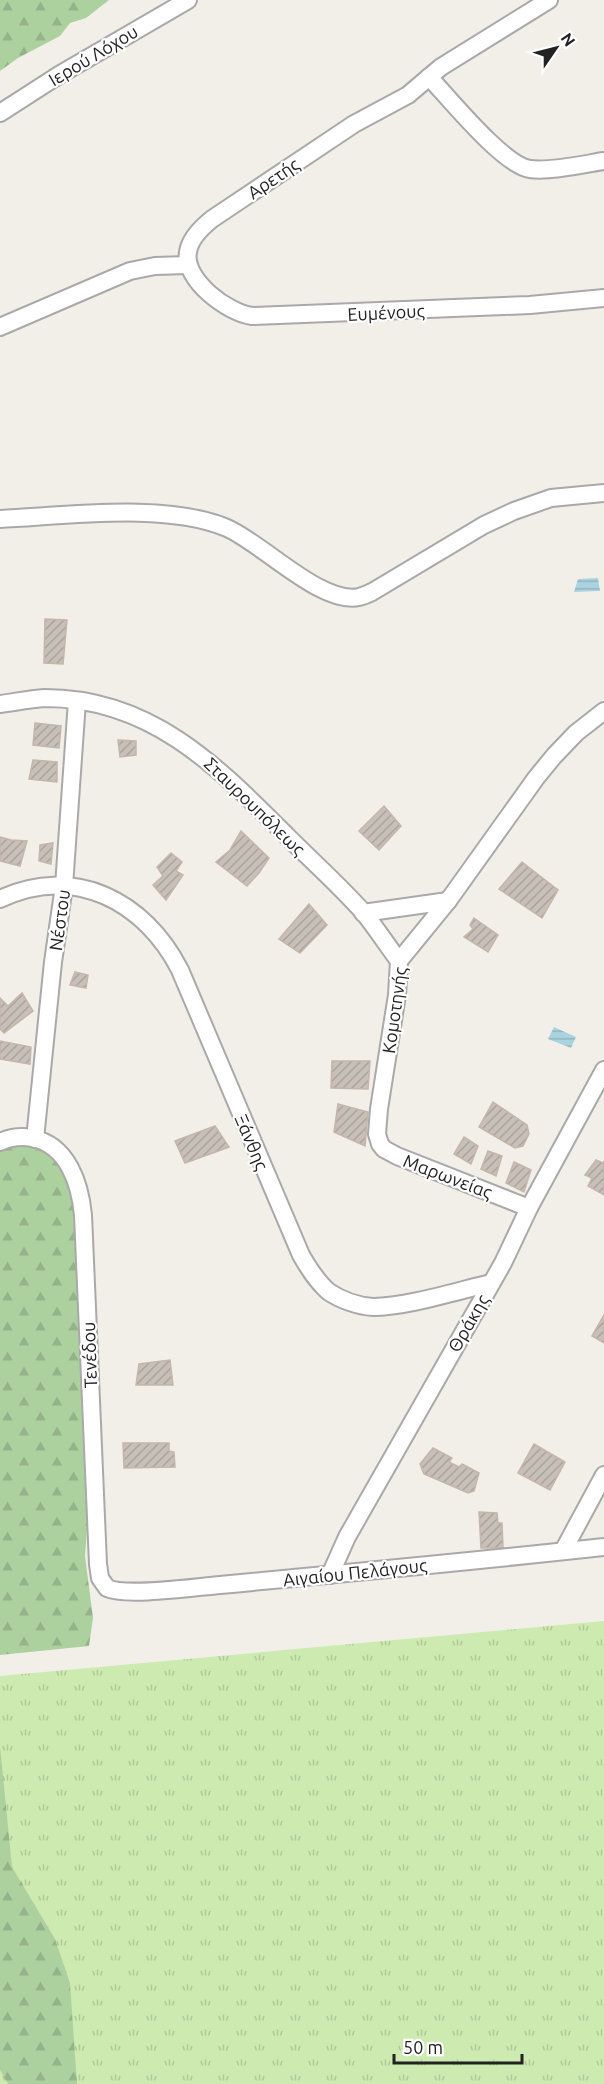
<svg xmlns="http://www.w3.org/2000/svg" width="604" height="2084" font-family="Ubuntu,sans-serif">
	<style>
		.grass { fill: url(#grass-tufts) }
		.forest { fill: url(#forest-firs) }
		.water { fill: url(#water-rules) }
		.building { fill: url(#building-hatch); stroke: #c4b6ab; stroke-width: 1.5 }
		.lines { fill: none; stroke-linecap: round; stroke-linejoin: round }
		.minor-casing { stroke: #a9a9a9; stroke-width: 20 }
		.minor { stroke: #fff; stroke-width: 16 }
		.labels { text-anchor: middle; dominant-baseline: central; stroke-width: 4.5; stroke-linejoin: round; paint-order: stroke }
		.street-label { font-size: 18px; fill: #222; stroke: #fff }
	</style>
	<defs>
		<pattern id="grass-tufts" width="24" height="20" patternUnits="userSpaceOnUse" patternTransform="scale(1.5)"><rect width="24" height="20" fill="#cdebb0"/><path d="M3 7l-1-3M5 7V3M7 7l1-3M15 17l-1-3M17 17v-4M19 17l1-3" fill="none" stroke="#b0c997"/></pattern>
		<pattern id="forest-firs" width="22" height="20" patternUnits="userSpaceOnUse" patternTransform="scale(1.5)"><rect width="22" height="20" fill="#add19e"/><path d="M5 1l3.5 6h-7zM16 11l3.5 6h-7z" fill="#95b388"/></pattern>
		<pattern id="water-rules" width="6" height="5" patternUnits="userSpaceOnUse" patternTransform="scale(1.5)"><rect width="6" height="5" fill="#aad3df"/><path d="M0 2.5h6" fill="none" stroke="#92b5bf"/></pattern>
		<pattern id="building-hatch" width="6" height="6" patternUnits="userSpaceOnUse" patternTransform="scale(1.5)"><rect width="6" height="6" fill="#c7bfb8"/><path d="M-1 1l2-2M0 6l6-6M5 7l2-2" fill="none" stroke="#aba49e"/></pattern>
	</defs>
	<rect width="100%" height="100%" fill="#f2efe9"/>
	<path class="grass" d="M604 1621V2084H0V1676Z"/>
	<g class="forest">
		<path d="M0 0H109L86 18 70 23 60 36 18 58 0 71Z"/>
		<path d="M12 1146 42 1147 59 1158 77 1194 89 1503 85 1556 93 1618 89 1646 0 1655V1151Z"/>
		<path d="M0 1746 12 1867 55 1939 70 1983 77 2084H8L0 2070Z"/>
	</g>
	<g class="water">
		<path d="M598 578 600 591 574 592 578 579Z"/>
		<path d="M554 1027 576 1037 571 1048 548 1039Z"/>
	</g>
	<g class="building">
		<path d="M45 619 67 620 63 664 44 663Z"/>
		<path d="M35 723 61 726 59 748 33 745Z"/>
		<path d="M118 740 136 741V755L120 757Z"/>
		<path d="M33 760 57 762V782L29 779Z"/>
		<path d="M384 806 401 826 379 850 359 831Z"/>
		<path d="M241 831 269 858 259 873 247 886 216 862 230 850Z"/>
		<path d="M0 837 11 840 27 841 20 866 0 861Z"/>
		<path d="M53 843 51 864 39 861 40 845Z"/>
		<path d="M171 853 182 862 176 871 183 875 166 900 153 885 163 876 157 867Z"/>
		<path d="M522 862 558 890 542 918 499 889Z"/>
		<path d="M309 904 327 925 300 953 279 939Z"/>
		<path d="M474 918 498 935 488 952 464 937 473 929 470 925Z"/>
		<path d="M75 972 88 975 86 988 70 985Z"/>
		<path d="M22 993 33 1011 4 1033 0 1029V998L8 1006Z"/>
		<path d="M0 1041 31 1047 30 1064 0 1059Z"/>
		<path d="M332 1061H370L368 1089 331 1088Z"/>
		<path d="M493 1102 527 1125 529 1134 523 1146 515 1148 479 1127Z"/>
		<path d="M338 1104 368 1112 365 1146 334 1132Z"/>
		<path d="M215 1126 229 1147 185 1163 175 1141Z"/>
		<path d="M464 1137 478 1146 471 1164 454 1154Z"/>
		<path d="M488 1151 502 1156 496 1176 481 1169Z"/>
		<path d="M596 1160 603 1163 604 1161V1195L588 1186 592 1178 585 1175Z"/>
		<path d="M514 1162 531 1170 524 1192 506 1183Z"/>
		<path d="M604 1315V1343L592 1336Z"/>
		<path d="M170 1360 173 1385H136L139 1364Z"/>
		<path d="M123 1443H169V1451L174 1452 175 1467 124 1468Z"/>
		<path d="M534 1444 565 1462 550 1490 518 1473Z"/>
		<path d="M433 1448 452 1458 449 1462 459 1467 462 1464 479 1473 474 1491 468 1493 424 1474 420 1464Z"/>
		<path d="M479 1512 497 1513 498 1523H502L503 1548H481Z"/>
	</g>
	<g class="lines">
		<defs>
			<g id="minor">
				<path d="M549 0 441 67 408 95 354 124 212 219C202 227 190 238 188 252 183 280 228 313 252 316L530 305 604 298"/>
				<path d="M429 77C449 98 504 166 530 169 549 172 585 164 604 161"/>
				<path d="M0 113 59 75 188 0"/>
				<path d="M0 327 130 271 155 266 188 265"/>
				<path d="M0 519C65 516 167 502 227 528 262 543 321 605 359 597 363 596 368 594 372 592L484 525 514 511 551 498 604 493"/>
				<path d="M0 704C15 702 30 699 45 698 151 698 217 766 287 836 312 861 340 886 364 913 376 928 387 945 399 961"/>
				<path d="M0 899C74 864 145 901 180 970L301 1255C309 1269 317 1282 329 1292 341 1300 358 1306 373 1307 406 1307 457 1291 491 1283"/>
				<path d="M363 913 448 901"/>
				<path d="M35 1139 53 962 64 886 77 701"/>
				<path d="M0 1142C11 1137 21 1136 32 1138 68 1145 80 1184 83 1215L98 1564 100 1578 107 1588C126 1597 195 1587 220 1585 348 1573 476 1561 604 1547"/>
				<path d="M529 1208 397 1156 384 1149 380 1144 377 1134 379 1109 397 995 399 961 448 901 536 778 554 756 576 733 604 711"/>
				<path d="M563 1551 604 1475"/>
				<path d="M330 1575 347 1537 503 1263 529 1208 604 1070"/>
			</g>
		</defs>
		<use href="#minor" class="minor-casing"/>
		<use href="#minor" class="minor"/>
	</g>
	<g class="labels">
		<g class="street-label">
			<text transform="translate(93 55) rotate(-31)">Ιερού Λόχου</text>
			<text transform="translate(273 178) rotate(-34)">Αρετής</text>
			<text transform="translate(386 312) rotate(-3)">Ευμένους</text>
			<text transform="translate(255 806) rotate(44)">Σταυρουπόλεως</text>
			<text transform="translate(59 920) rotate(-82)">Νέστου</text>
			<text transform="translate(394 1010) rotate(-82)">Κομοτηνής</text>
			<text transform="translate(252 1142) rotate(67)">Ξάνθης</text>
			<text transform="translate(448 1176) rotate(21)">Μαρωνείας</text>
			<text transform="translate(468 1323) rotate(-60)">Θράκης</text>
			<text transform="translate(89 1355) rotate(-92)">Τενέδου</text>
			<text transform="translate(355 1572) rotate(-6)">Αιγαίου Πελάγους</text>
		</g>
	</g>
	<g transform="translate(556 48) rotate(55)" stroke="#ffffff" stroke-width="4.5" paint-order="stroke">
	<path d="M0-4.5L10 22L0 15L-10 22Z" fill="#222222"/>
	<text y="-9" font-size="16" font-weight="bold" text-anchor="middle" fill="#222222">N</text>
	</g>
	<path d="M394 2054v9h128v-9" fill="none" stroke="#222222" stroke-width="3"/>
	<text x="403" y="2054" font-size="18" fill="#222222" stroke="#ffffff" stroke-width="4.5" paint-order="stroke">50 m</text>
</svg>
